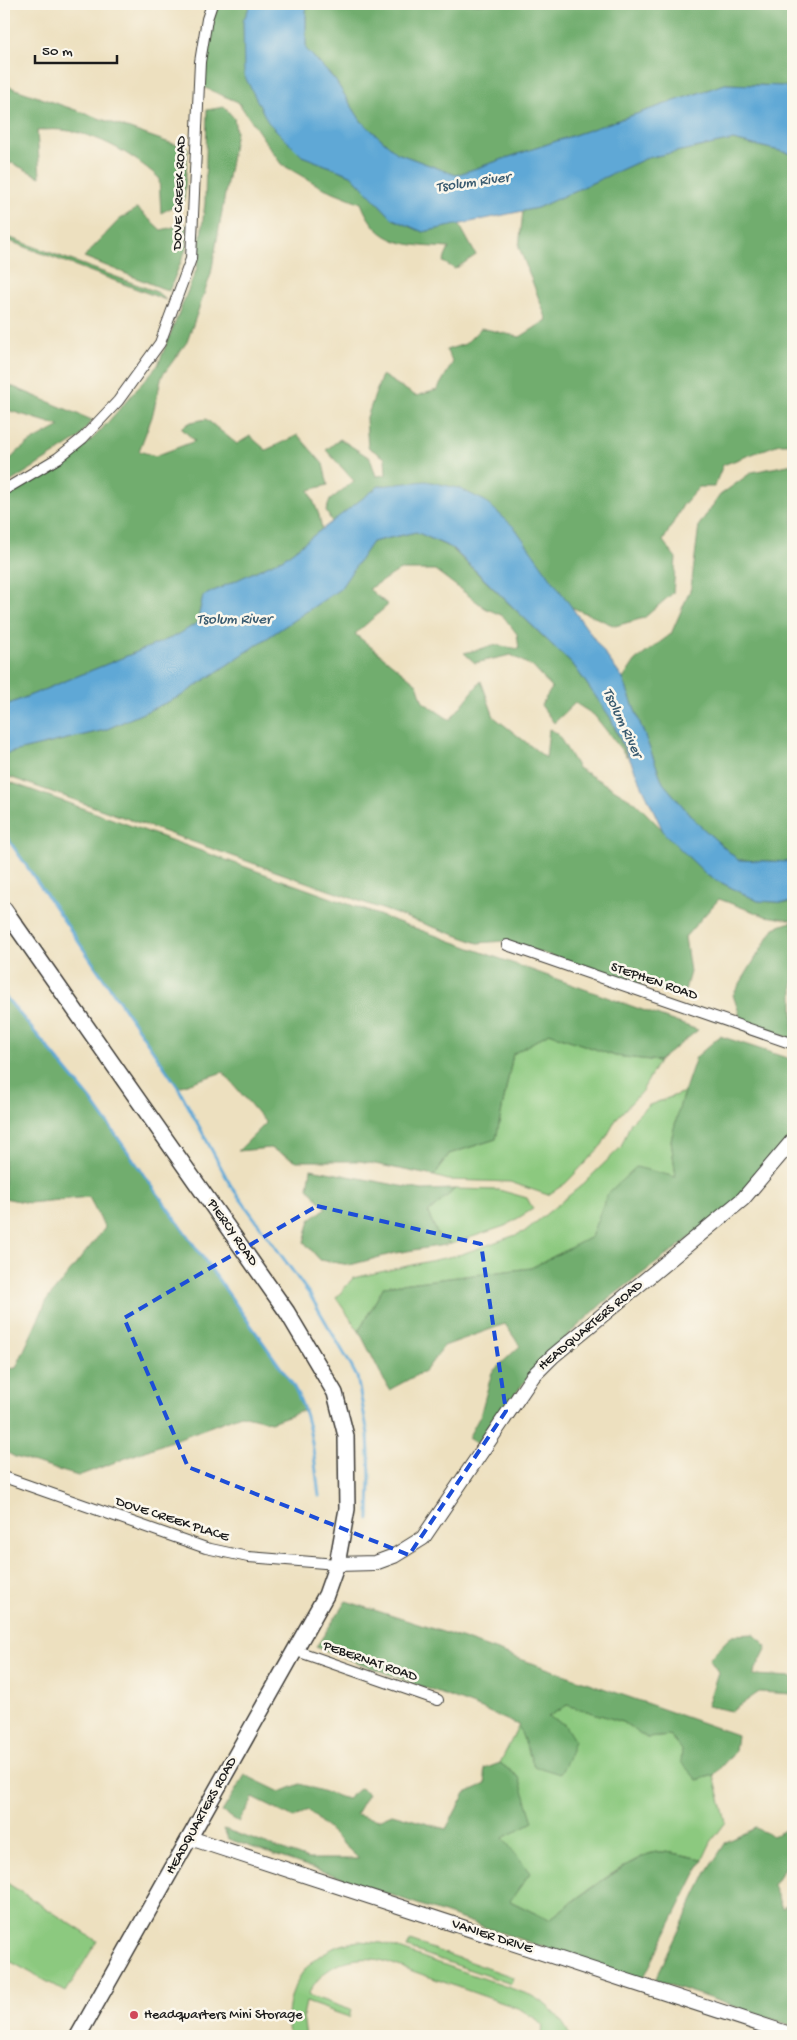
<svg xmlns="http://www.w3.org/2000/svg" width="797" height="2040" font-family="'Gochi Hand',sans-serif">
	<style>
		.green { fill: #8cc97f; stroke: #54724e }
		.forest { fill: #71ad6e; stroke: #466445 }
		.water { fill: #5ea8d6; stroke: #3d6279 }
		.lines { fill: none; stroke-linecap: round; stroke-linejoin: round }
		.stream { stroke: #5ea8d6; stroke-width: 3 }
		.minor-casing { stroke: #3b3934; stroke-width: 12 }
		.tertiary-casing { stroke: #3b3934; stroke-width: 16 }
		.secondary-casing { stroke: #3b3934; stroke-width: 18 }
		.minor { stroke: #fff; stroke-width: 10 }
		.tertiary { stroke: #fff; stroke-width: 14 }
		.secondary { stroke: #fff; stroke-width: 15 }
		.marked { fill: none; stroke: #1d4ed8; stroke-width: 4; stroke-dasharray: 10 6; stroke-linejoin: round }
		.poi-dot { fill: #d1495b; stroke: #fbf7ec; stroke-width: 2 }
		.labels { text-anchor: middle; dominant-baseline: central; stroke-width: 5; stroke-linejoin: round; paint-order: stroke }
		.street-label { font-size: 14px; fill: #1c1c1c; stroke: #fbf7ec }
		.poi-label { font-size: 14px; fill: #1c1c1c; stroke: #fbf7ec; text-anchor: start }
		.water-label { font-size: 15px; font-style: italic; fill: #3a5b70; stroke: #fbf7ec }
	</style>
	<rect width="100%" height="100%" fill="#fbf7ec"/>
	<filter id="ink" filterUnits="userSpaceOnUse"><feTurbulence type="fractalNoise" baseFrequency=".02" numOctaves="2"/><feDisplacementMap in="SourceGraphic" scale="10" xChannelSelector="R" yChannelSelector="G"/><feConvolveMatrix kernelMatrix="1 2 1 2 8 2 1 2 1" color-interpolation-filters="sRGB"/></filter>
	<filter id="wash" filterUnits="userSpaceOnUse"><feTurbulence type="fractalNoise" baseFrequency=".0096" numOctaves="4" result="noise"/><feDisplacementMap in="SourceGraphic" scale="20" xChannelSelector="R" yChannelSelector="G"/><feGaussianBlur stdDeviation="1.12" result="paint"/><feColorMatrix in="noise" values="0 0 0 0 0 0 0 0 0 0 0 0 0 0 0 0 0 1.4 0 .05"/><feComposite in="paint" operator="in"/></filter>
	<g filter="url(#wash)">
		<rect width="100%" height="100%" fill="#ede0bf"/>
		<g class="green">
			<path d="M549 1033 615 1056 659 1061 642 1091 617 1118 602 1145 566 1183 548 1195 510 1182 448 1180 434 1176 449 1154 496 1139 513 1054Z"/>
			<path d="M684 1092 671 1140 676 1177 607 1194 592 1237 531 1268 384 1286 359 1331 336 1298 353 1278 462 1254 524 1232 582 1185 621 1147 631 1122 647 1106Z"/>
			<path d="M455 1189 499 1190 527 1198 533 1209 505 1226 451 1244 438 1235 428 1213Z"/>
			<path d="M567 1705 623 1722 647 1738 670 1736 682 1750 697 1780 714 1775 726 1822 711 1842 703 1859C689 1857 672 1851 657 1852 636 1853 567 1904 549 1920L510 1901 503 1838 519 1777 500 1763 519 1725 534 1766 548 1717Z"/>
			<path d="M4 1881 97 1941 66 1992 4 1958Z"/>
			<path d="M359 1941 382 1943 530 1995C548 2004 562 2018 570 2036H540L543 2027 536 2019 520 2009 384 1961C353 1953 322 1965 308 1995L351 2010 349 2017 306 2002 303 2016 306 2036H289C282 1986 309 1948 359 1941Z"/>
			<path d="M410 1941 513 1977 511 1984 407 1948Z"/>
		</g>
		<g class="forest">
			<path d="M216 4H251L243 21 302 156 351 175 393 219 423 232 459 224 476 255 455 269 443 262 449 248C408 245 378 247 361 203L321 187 281 164 238 102 205 88 202 64Z"/>
			<path d="M316 4H793V90L783 86 725 84 456 175 397 153 361 121 335 80 306 49V8Z"/>
			<path d="M4 85 167 142 188 148 184 201 161 213 159 178C128 150 80 123 37 131L40 177 12 163 4 164Z"/>
			<path d="M224 107 234 118 236 132 211 274 187 342 162 376 152 417 139 451 155 456 195 441 181 428 191 422 206 419 237 444 250 436 266 450 298 435 323 464 328 485 309 490 319 515 322 529 284 558 203 596 197 623 176 636 4 706V498L74 457 101 430 158 365 197 268 205 203 207 110Z"/>
			<path d="M733 140 793 154V444H779L723 465 714 487H699L683 505 663 541 676 558 673 593 644 618 615 626 569 606 515 528 379 486 332 522 326 511 330 500 354 481 326 450 340 439 370 458 376 476 386 475 385 458 368 447 366 420 382 375 416 396 437 390 453 362 446 350 465 344 481 328 520 337 547 320 519 247 523 211 537 208 647 158Z"/>
			<path d="M4 205 6 207 8 237 157 292 166 300 4 239Z"/>
			<path d="M137 208 161 230 186 224 187 247 169 291 84 257 119 220Z"/>
			<path d="M4 383 92 420 78 439 4 486C4 481 3 474 4 470 13 448 41 437 60 426L4 409Z"/>
			<path d="M793 464V862L738 860 697 823 663 783 623 679 635 661 671 634 691 588 699 525 720 495 752 472Z"/>
			<path d="M416 532 451 548 575 667 610 717 627 757 594 715 575 703 554 723 541 705 552 688 533 667 511 655 475 663 464 653 496 645 519 649 517 634 503 616 485 608 435 570H400L369 589 388 605 355 634 417 684 423 702 450 720 481 681 494 717 546 758 549 729 557 733 578 768 635 802 708 876 758 901 793 903V920L765 916 719 899 685 937 690 972 683 997 504 941 478 943 4 775V754L105 730 181 696 340 589 372 542Z"/>
			<path d="M4 780 698 1030 659 1061 615 1056 549 1033 513 1054 496 1139 449 1154 434 1176 360 1161H297L270 1148 238 1151 266 1123 223 1072 178 1087 4 833Z"/>
			<path d="M793 921V1039L742 1022 733 995 774 928Z"/>
			<path d="M4 995 91 1100 291 1382 305 1410 271 1422 241 1415 78 1476 15 1457 4 1451V1369L16 1368 47 1300 105 1228 89 1197 29 1203 4 1198Z"/>
			<path d="M720 1036 793 1060V1132L753 1188 735 1204 603 1303 568 1335 526 1380 477 1444 468 1438 480 1416 492 1372 520 1346 505 1324 444 1346 426 1370 389 1390 359 1331 384 1286 531 1268 591 1237 607 1194 636 1167 676 1177 671 1140 681 1101 696 1057Z"/>
			<path d="M311 1169 422 1190 455 1189 428 1213 438 1235 451 1244 395 1253 350 1265 320 1260 304 1242 310 1220 326 1208 308 1188Z"/>
			<path d="M346 1601 446 1633 737 1735 735 1751 714 1775 697 1780 681 1762 682 1750 670 1736 647 1738 623 1722 567 1705 548 1717 564 1724 574 1740 568 1759 560 1774 534 1766 518 1725 482 1709 316 1647Z"/>
			<path d="M754 1634 767 1647 753 1675 793 1677V1694L759 1692 732 1711 707 1706 718 1672 709 1659 732 1635Z"/>
			<path d="M500 1763 519 1777 533 1822 503 1838 530 1873 510 1901 549 1920C566 1905 638 1853 657 1852 671 1851 689 1857 703 1859L642 1981 228 1839 224 1829 308 1859H359L308 1810 294 1818 253 1798 239 1822 222 1812 245 1775 280 1792 300 1784 347 1799 360 1788 368 1793 356 1814 378 1820 392 1814 446 1829 465 1793 486 1784 484 1769Z"/>
			<path d="M793 1826V1854L773 1885 782 1908 793 1903V2026L655 1980 707 1872 726 1842 756 1828 773 1836Z"/>
		</g>
		<g class="water">
			<path d="M251 4H316L306 8V49L335 80 361 121 397 153 456 175 725 84 783 86 793 90V154L733 140 647 158 537 208 423 232 393 219 351 175 302 156 268 122 244 75 243 21Z"/>
			<path d="M426 481 458 488 485 501 515 528 623 679 663 783 697 823 738 860 793 862V903L758 901 708 876 664 833 610 717 575 667 452 548 416 532 372 542 340 589 181 696 105 730 4 754V706L176 636 197 623 203 596 284 558 379 486Z"/>
		</g>
		<g class="lines">
			<g class="stream">
				<path d="M4 833 178 1087 231 1186 310 1295 349 1362 357 1377 368 1434 370 1476 369 1519"/>
				<path d="M4 995 91 1100 291 1382C312 1416 314 1457 319 1496"/>
			</g>
		</g>
	</g>
	<g filter="url(#ink)">
		<g class="lines">
			<defs>
				<g id="minor">
					<path d="M4 490 58 458 83 438 118 401 160 343 191 259 200 62 207 19 212 4"/>
					<path d="M507 945 793 1044"/>
					<path d="M4 1477 206 1548 248 1557 337 1564"/>
					<path d="M294 1650 438 1700"/>
				</g>
				<g id="tertiary">
					<path d="M337 1564 375 1563 394 1556 423 1538 533 1376 553 1356 743 1199 793 1140"/>
					<path d="M190 1838 793 2035"/>
				</g>
				<path id="secondary" d="M4 909 287 1312 335 1393 346 1436 347 1509 337 1564 326 1595 78 2036"/>
			</defs>
			<use href="#minor" class="minor-casing"/>
			<use href="#tertiary" class="tertiary-casing"/>
			<use href="#secondary" class="secondary-casing"/>
			<use href="#minor" class="minor"/>
			<use href="#tertiary" class="tertiary"/>
			<use href="#secondary" class="secondary"/>
		</g>
	</g>
	<path class="marked" d="M317 1206 481 1244 506 1411 409 1555 188 1467 124 1318Z"/>
	<circle class="poi-dot" cx="134" cy="2015" r="5"/>
	<g class="labels">
		<g class="street-label">
			<text transform="translate(180 193) rotate(-88)">DOVE CREEK ROAD</text>
			<text transform="translate(654 982) rotate(19)">STEPHEN ROAD</text>
			<text transform="translate(232 1233) rotate(55)">PIERCY ROAD</text>
			<text transform="translate(591 1326) rotate(-40)">HEADQUARTERS ROAD</text>
			<text transform="translate(172 1520) rotate(18)">DOVE CREEK PLACE</text>
			<text transform="translate(370 1662) rotate(19)">PEBERNAT ROAD</text>
			<text transform="translate(202 1816) rotate(-61)">HEADQUARTERS ROAD</text>
			<text transform="translate(492 1937) rotate(18)">VANIER DRIVE</text>
		</g>
		<g class="poi-label">
			<text x="144" y="2015">Headquarters Mini Storage</text>
		</g>
		<g class="water-label">
			<text transform="translate(473 183) rotate(-8)">Tsolum River</text>
			<text x="234" y="620">Tsolum River</text>
			<text transform="translate(622 723) rotate(65)">Tsolum River</text>
		</g>
	</g>
	<rect width="797" height="2040" fill="none" stroke="#fbf7ec" stroke-width="20"/>
	<path d="M35 55v8h82v-8" fill="none" stroke="#1c1c1c" stroke-width="2.5"/>
	<text x="42" y="55" font-size="15" fill="#1c1c1c" stroke="#fbf7ec" stroke-width="4" paint-order="stroke">50 m</text>
</svg>
